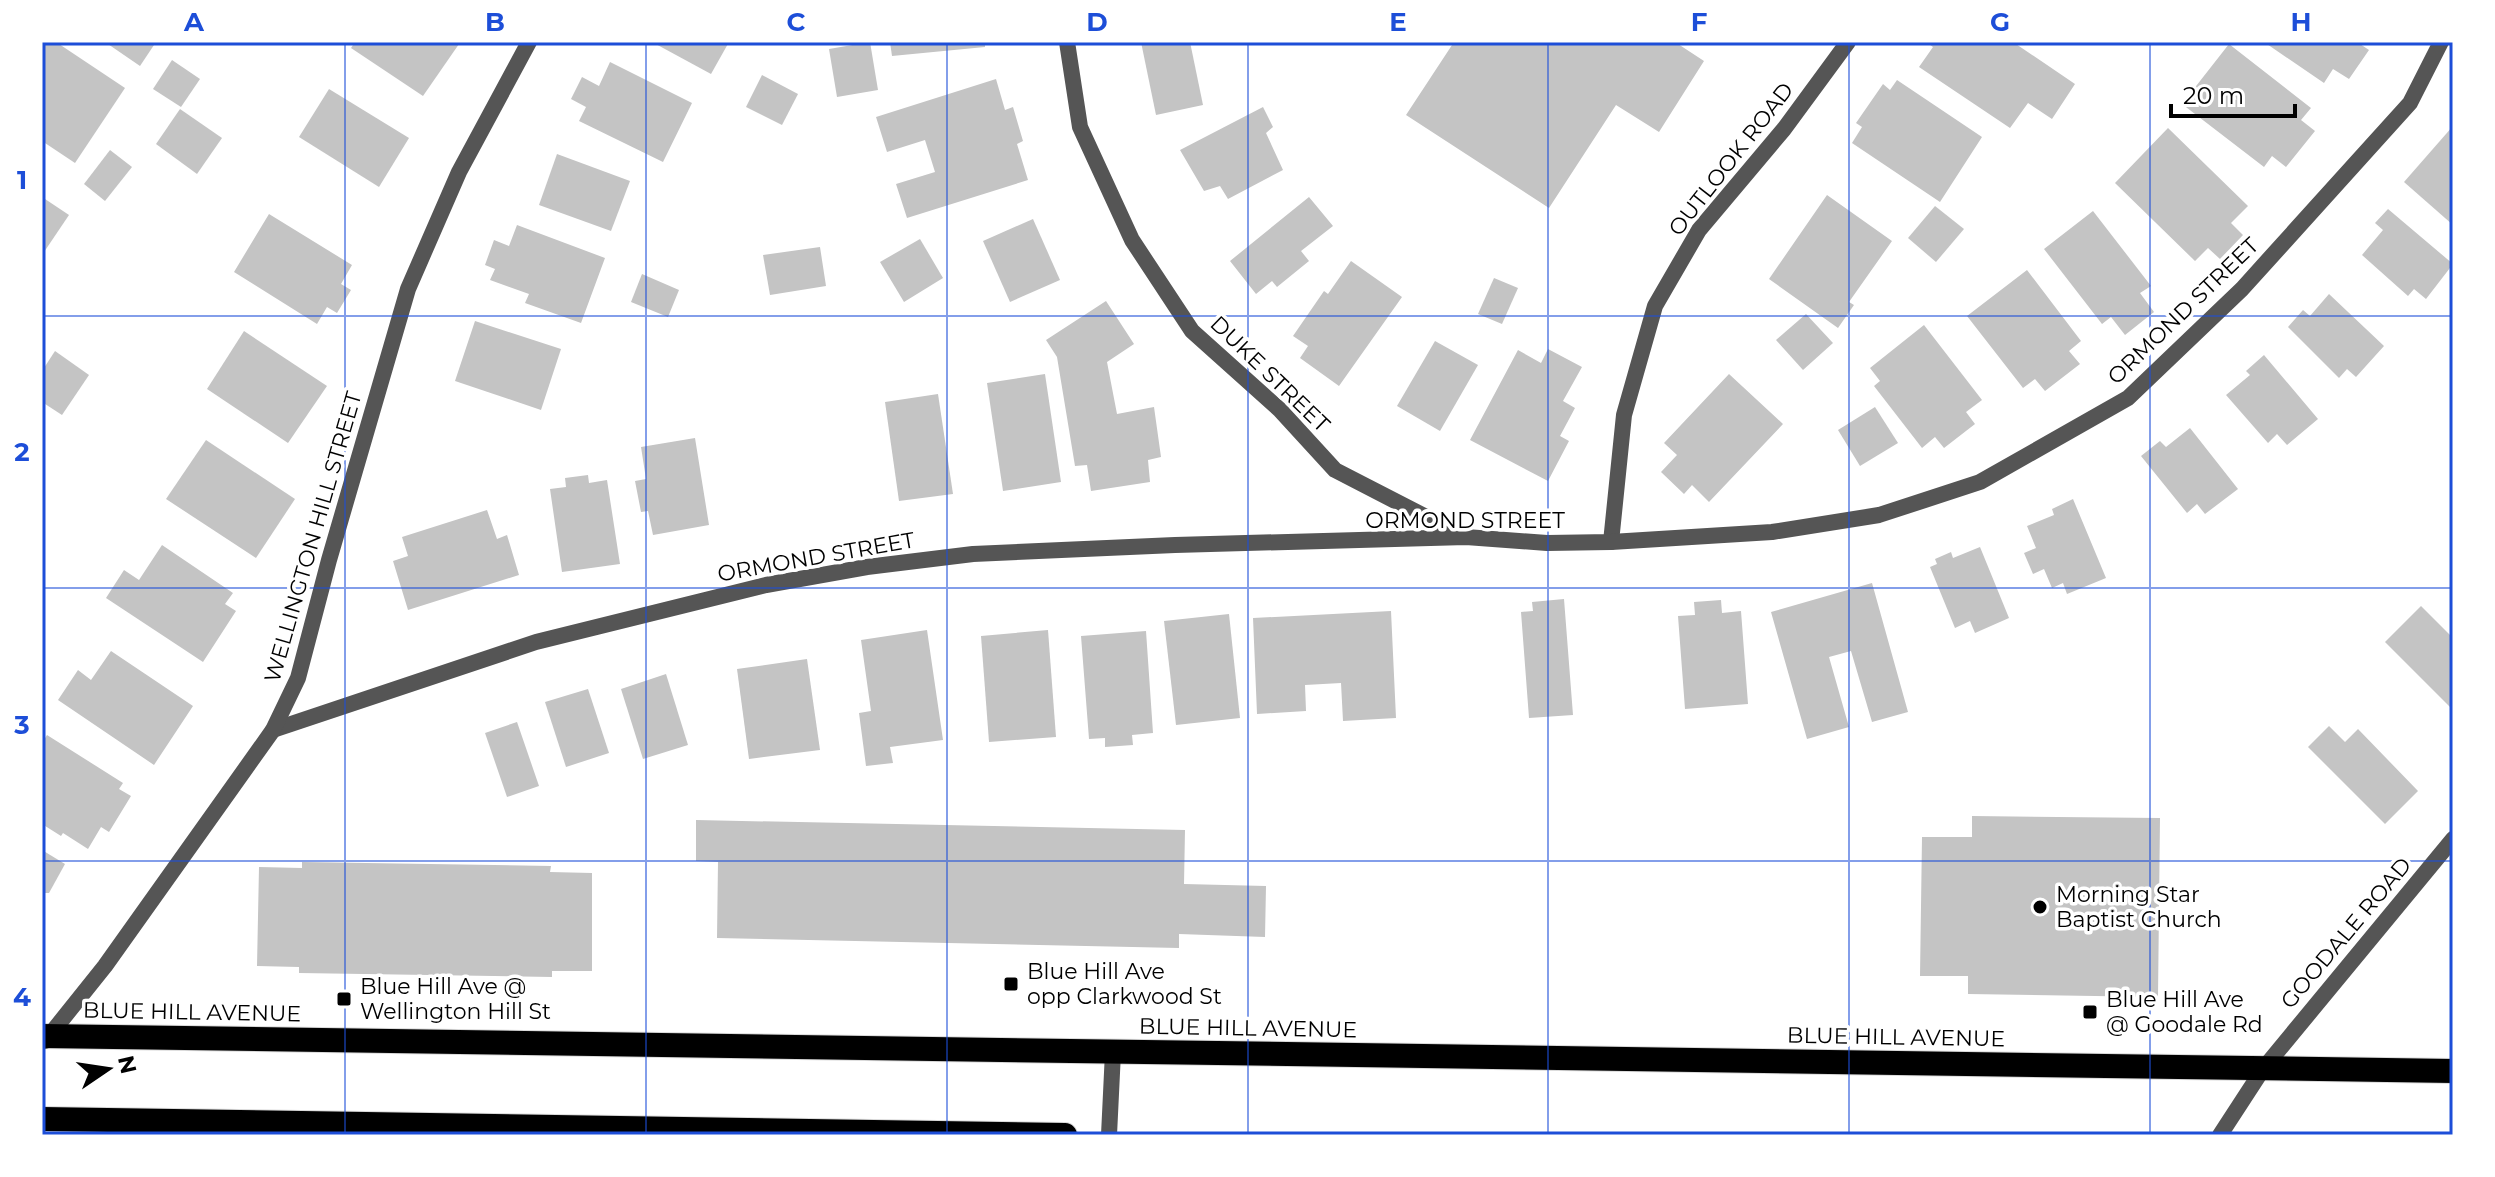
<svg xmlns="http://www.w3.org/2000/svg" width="2495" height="1177" font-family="Montserrat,sans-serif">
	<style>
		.building { fill: #c4c4c4 }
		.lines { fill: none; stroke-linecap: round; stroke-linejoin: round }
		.highway-casing { stroke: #dbdbdb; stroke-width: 26 }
		.street { stroke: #555; stroke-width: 16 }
		.highway { stroke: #000; stroke-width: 24 }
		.grid { fill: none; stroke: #1d4ed8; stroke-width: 2; stroke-opacity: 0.55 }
		.poi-dot { fill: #000; stroke: #fff; stroke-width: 3 }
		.labels { text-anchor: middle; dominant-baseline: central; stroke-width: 7; stroke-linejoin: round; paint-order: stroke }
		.street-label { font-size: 22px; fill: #000; stroke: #fff }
		.poi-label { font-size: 22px; fill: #000; stroke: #fff; text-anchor: start }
		.neatline { fill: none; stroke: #1d4ed8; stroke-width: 3 }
		.grid-label { font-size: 26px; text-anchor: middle; font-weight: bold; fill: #1d4ed8 }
	</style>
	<rect width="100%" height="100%" fill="#fff"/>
	<g class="building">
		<path d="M42 42H56L125 88 75 163 42 141Z"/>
		<path d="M105 42H156L140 66Z"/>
		<path d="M355 42H456L459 44 423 96 351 48Z"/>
		<path d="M652 42H729L711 74Z"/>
		<path d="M870 42 878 90 837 97 829 49Z"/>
		<path d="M890 42H985V47L892 56Z"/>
		<path d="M1141 42H1190L1203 105 1156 115Z"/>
		<path d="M1454 42H1675L1704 61 1659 132 1616 105 1549 208 1406 115Z"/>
		<path d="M1926 42H2013L2075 84 2052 119 2028 103 2010 128 1919 67 1933 47Z"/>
		<path d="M2264 42H2357L2369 50 2349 79 2333 69 2324 83Z"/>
		<path d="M2229 44 2311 108 2301 120 2315 131 2286 167 2272 156 2264 167 2182 104Z"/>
		<path d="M172 60 200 79 181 107 153 89Z"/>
		<path d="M610 62 692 103 663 162 579 121 586 107 571 99 582 77 599 86Z"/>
		<path d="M762 75 798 94 782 125 746 107Z"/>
		<path d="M996 79 1005 110 1013 107 1023 141 1017 144 1028 180 907 218 896 184 935 172 925 140 887 152 876 117Z"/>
		<path d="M1897 80 1982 137 1940 202 1852 143 1862 127 1856 123 1883 84 1890 90Z"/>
		<path d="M329 89 409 138 379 187 299 137Z"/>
		<path d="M1263 107 1273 127 1266 133 1283 170 1228 199 1220 186 1204 191 1180 150Z"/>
		<path d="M180 109 222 138 197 174 156 144Z"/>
		<path d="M2453 126V225L2404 182Z"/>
		<path d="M2168 128 2248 206 2231 223 2243 235 2220 259 2208 248 2195 261 2115 183Z"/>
		<path d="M110 150 132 167 105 201 84 184Z"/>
		<path d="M557 154 630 181 611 231 539 205Z"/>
		<path d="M1827 195 1892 241 1849 302 1854 305 1838 328 1769 279Z"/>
		<path d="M42 197 69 215 42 255Z"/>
		<path d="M1309 197 1333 226 1301 251 1309 261 1277 287 1272 281 1256 294 1230 261Z"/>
		<path d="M1935 206 1964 229 1936 262 1908 238Z"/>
		<path d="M2388 209 2453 264 2426 299 2414 289 2408 296 2362 255 2383 230 2375 223Z"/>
		<path d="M2093 211 2151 286 2140 293 2154 312 2125 335 2111 317 2102 324 2044 249Z"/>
		<path d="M269 214 352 265 341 284 351 290 337 313 327 307 317 324 234 272Z"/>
		<path d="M1033 219 1060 280 1010 302 983 241Z"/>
		<path d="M517 225 605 258 581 323 525 303 529 294 490 280 495 269 485 265 494 240 509 246Z"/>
		<path d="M920 239 943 278 904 302 880 262Z"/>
		<path d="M820 247 826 286 770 295 763 255Z"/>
		<path d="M1351 261 1402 297 1339 386 1300 358 1308 346 1293 336 1324 291 1328 294Z"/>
		<path d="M2027 270 2081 341 2069 351 2080 364 2045 391 2035 379 2023 388 1967 316Z"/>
		<path d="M642 274 679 290 668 317 631 302Z"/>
		<path d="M1494 278 1518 288 1502 324 1478 314Z"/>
		<path d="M2329 294 2384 346 2356 377 2347 369 2339 378 2288 327 2303 310 2310 316Z"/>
		<path d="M1106 301 1134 344 1107 362 1117 414 1154 407 1161 457 1148 460 1150 482 1091 491 1087 465 1075 466 1057 357 1046 340Z"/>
		<path d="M1806 314 1833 343 1803 370 1776 340Z"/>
		<path d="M475 321 561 349 541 410 455 381Z"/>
		<path d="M1924 325 1982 400 1966 412 1975 424 1944 448 1935 437 1922 448 1874 386 1880 381 1870 368Z"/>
		<path d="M244 331 327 386 288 443 207 389Z"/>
		<path d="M1435 341 1478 365 1440 431 1397 406Z"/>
		<path d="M1548 349 1582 367 1563 401 1575 408 1560 436 1569 441 1548 481 1470 440 1518 350 1541 363Z"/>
		<path d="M55 351 89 375 62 415 42 402V371Z"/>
		<path d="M2264 355 2318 419 2287 445 2277 434 2268 443 2226 395 2250 375 2246 371Z"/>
		<path d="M1045 374 1061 482 1003 491 987 383Z"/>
		<path d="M1729 374 1783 424 1709 502 1692 485 1684 494 1661 472 1677 455 1664 443Z"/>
		<path d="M938 394 953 494 899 501 885 402Z"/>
		<path d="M1875 407 1898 443 1860 466 1838 430Z"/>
		<path d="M2190 428 2238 489 2205 514 2197 504 2187 513 2141 456 2160 441 2166 447Z"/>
		<path d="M695 438 709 525 653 535 648 511 641 512 635 481 646 479 641 447Z"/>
		<path d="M206 440 295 499 256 558 166 499Z"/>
		<path d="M588 475 589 483 607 480 620 564 562 572 550 489 566 487 565 478Z"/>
		<path d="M2073 499 2106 578 2067 594 2063 583 2052 588 2044 569 2033 574 2024 553 2036 548 2027 526 2054 515 2052 509Z"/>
		<path d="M487 510 497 539 507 535 519 575 408 610 393 561 408 556 402 537Z"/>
		<path d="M162 545 233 593 225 604 236 611 203 662 106 598 124 570 139 580Z"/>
		<path d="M1980 547 2009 618 1975 633 1970 621 1955 628 1930 567 1937 564 1935 559 1951 552 1953 558Z"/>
		<path d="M1872 583 1908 712 1872 722 1851 651 1829 657 1849 727 1807 739 1771 612Z"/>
		<path d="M1564 599 1573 715 1529 718 1521 612 1533 611 1532 602Z"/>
		<path d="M1721 600 1722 613 1741 611 1748 704 1685 709 1678 616 1695 615 1694 602Z"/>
		<path d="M2421 606 2453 638V710L2385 642Z"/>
		<path d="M1391 611 1396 718 1343 721 1341 683 1305 685 1306 711 1257 714 1253 618Z"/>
		<path d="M1229 614 1240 718 1176 725 1164 621Z"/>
		<path d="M927 630 943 740 890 747 893 763 866 766 859 713 871 711 861 640Z"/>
		<path d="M1048 630 1056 737 989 742 981 636Z"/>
		<path d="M1146 631 1153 733 1132 735 1133 745 1105 747V738L1089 739 1081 636Z"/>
		<path d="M111 651 193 706 154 765 58 700 78 670 91 680Z"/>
		<path d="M807 659 820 750 749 759 737 669Z"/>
		<path d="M666 674 688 745 643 759 621 689Z"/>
		<path d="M588 689 609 753 566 767 545 702Z"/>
		<path d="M517 722 539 786 507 797 485 733Z"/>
		<path d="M2329 726 2345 742 2358 729 2418 791 2385 824 2308 747Z"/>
		<path d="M47 735 123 783 119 789 131 796 109 832 101 827 88 849 63 833 61 836 42 824V743Z"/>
		<path d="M1972 816 2160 818 2158 997 1968 994V976H1920L1922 837H1972Z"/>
		<path d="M696 820 1185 830 1184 884 1266 886 1265 937 1179 934V948L717 938 718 862 696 861Z"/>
		<path d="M42 850 65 864 49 893H42Z"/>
		<path d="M302 862 551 866 550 872 592 873V971H552V977L299 973V967L257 966 259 867 302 868Z"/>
	</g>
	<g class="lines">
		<defs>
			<g id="highway">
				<path d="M42 1036 2453 1071"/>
				<path d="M42 1119 1065 1135"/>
			</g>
		</defs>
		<use href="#highway" class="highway-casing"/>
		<g class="street">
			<path d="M1067 42 1080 127 1132 240 1192 331 1280 410 1335 470 1465 537"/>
			<path d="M1611 542 1624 415 1655 306 1699 230 1784 129 1848 42"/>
			<path d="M273 730 536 642 766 585 867 567 973 554 1175 545 1466 537 1547 543 1611 542 1772 532 1879 515 1980 482 2128 398 2242 289 2410 103 2441 42"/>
			<path d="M45 1041 105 966 273 730 298 678 329 560 408 289 459 172 529 42"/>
			<path d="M1109 1135 1113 1052"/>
			<path d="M2220 1135 2263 1069 2453 839"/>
		</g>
		<use href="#highway" class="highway"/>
	</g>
	<path class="grid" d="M345 42V1135M646 42V1135M947 42V1135M1248 42V1135M1548 42V1135M1849 42V1135M2150 42V1135M42 316H2453M42 588H2453M42 861H2453"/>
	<g class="poi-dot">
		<circle cx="2040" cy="907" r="8"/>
		<rect x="1003" y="976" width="16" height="16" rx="4"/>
		<rect x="336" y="991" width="16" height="16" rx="4"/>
		<rect x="2082" y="1004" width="16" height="16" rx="4"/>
	</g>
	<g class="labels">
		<g class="street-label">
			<text transform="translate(1731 159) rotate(-52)">OUTLOOK ROAD</text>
			<text transform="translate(2183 311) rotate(-44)">ORMOND STREET</text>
			<text transform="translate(1270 374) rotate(44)">DUKE STREET</text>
			<text x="1465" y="520">ORMOND STREET</text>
			<text transform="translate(313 537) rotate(-74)">WELLINGTON HILL STREET</text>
			<text transform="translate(816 557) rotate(-10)">ORMOND STREET</text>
			<text transform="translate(2346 933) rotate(-50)">GOODALE ROAD</text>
			<text transform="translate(192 1012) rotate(1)">BLUE HILL AVENUE</text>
			<text transform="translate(1248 1028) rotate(1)">BLUE HILL AVENUE</text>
			<text transform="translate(1896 1037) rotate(1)">BLUE HILL AVENUE</text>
		</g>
		<g class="poi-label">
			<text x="2056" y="894">Morning Star<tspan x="2056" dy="25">Baptist Church</tspan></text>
			<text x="1027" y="971">Blue Hill Ave<tspan x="1027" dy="25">opp Clarkwood St</tspan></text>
			<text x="360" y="986">Blue Hill Ave @<tspan x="360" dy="25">Wellington Hill St</tspan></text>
			<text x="2106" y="999">Blue Hill Ave<tspan x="2106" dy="25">@ Goodale Rd</tspan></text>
		</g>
	</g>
	<rect width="2495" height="1177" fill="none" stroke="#ffffff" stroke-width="88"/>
	<g transform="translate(108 1069) rotate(77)" stroke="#ffffff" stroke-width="6" paint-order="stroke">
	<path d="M0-6L14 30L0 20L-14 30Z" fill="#000000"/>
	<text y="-12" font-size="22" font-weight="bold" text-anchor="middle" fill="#000000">N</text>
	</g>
	<path d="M2171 104v12h124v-12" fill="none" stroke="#000000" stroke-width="4"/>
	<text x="2183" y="104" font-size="24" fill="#000000" stroke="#ffffff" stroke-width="6" paint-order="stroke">20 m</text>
	<rect x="44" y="44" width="2407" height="1089" class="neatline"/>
	<g class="grid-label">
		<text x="194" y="31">A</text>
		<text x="495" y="31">B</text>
		<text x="796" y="31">C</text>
		<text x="1097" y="31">D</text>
		<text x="1398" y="31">E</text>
		<text x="1699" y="31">F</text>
		<text x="2000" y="31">G</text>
		<text x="2301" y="31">H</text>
		<text x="22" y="189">1</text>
		<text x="22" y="461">2</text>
		<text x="22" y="734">3</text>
		<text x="22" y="1006">4</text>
	</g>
</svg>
